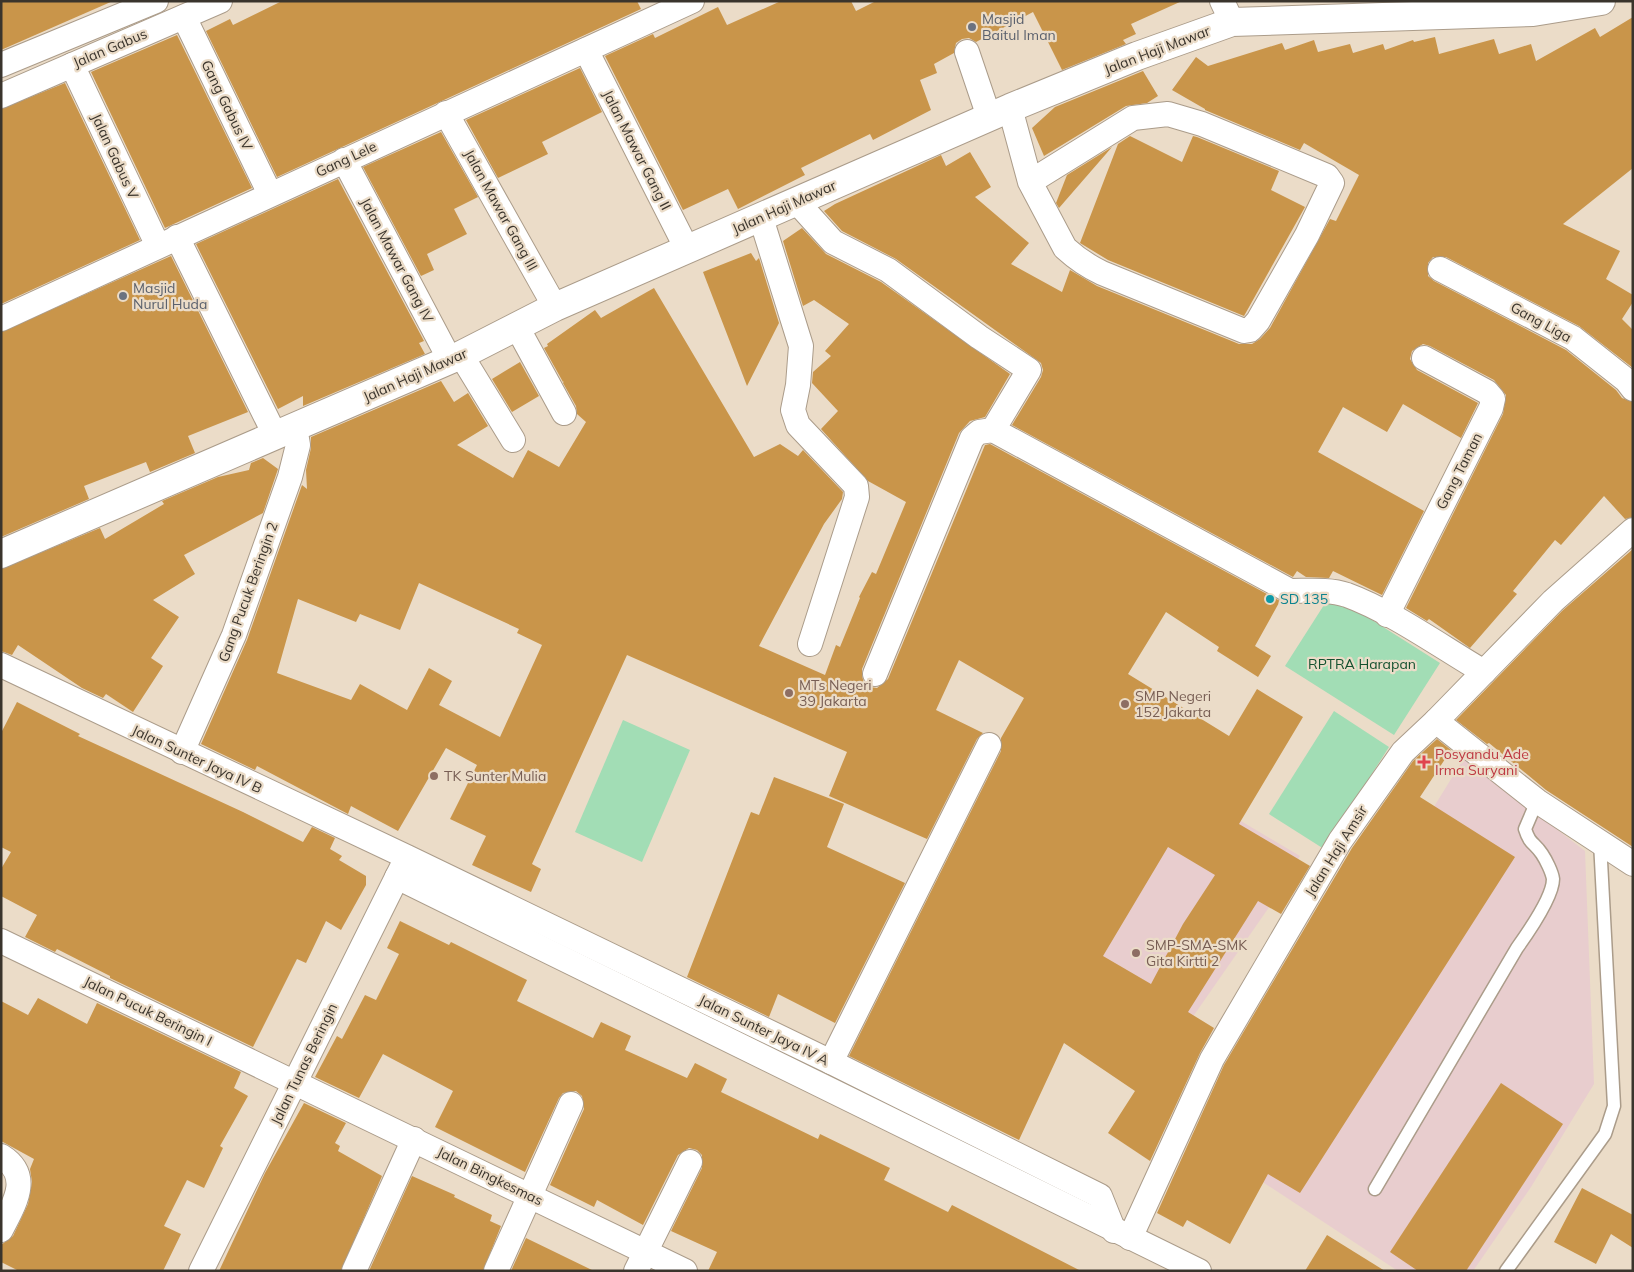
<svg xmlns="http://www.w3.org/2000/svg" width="1634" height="1272" font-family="Mulish,sans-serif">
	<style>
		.education { fill: #e8cdce }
		.green { fill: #a2ddb5 }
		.building { fill: #c9954a; fill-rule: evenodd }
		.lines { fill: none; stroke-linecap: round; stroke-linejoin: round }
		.service-casing { stroke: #ab9c8a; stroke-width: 15 }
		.minor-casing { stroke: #ab9c8a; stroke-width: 26 }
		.tertiary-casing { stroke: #ab9c8a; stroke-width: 30 }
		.service { stroke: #fff; stroke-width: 12 }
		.minor { stroke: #fff; stroke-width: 24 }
		.tertiary { stroke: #fff; stroke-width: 28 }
		.worship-dot { fill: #6b7280; stroke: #ebdcc8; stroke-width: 2 }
		.culture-dot { fill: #0f9aa8; stroke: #ebdcc8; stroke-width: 2 }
		.education-dot { fill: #8d6e63; stroke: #ebdcc8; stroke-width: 2 }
		.health-dot { fill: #e0444e; stroke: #ebdcc8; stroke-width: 2 }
		.labels { text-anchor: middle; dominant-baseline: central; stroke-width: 4.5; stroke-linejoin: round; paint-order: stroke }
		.worship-label { font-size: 14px; fill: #5b616d; stroke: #ebdcc8; text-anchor: start }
		.street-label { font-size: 14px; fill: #3a342c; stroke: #ebdcc8 }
		.culture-label { font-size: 14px; fill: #0d838f; stroke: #ebdcc8; text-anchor: start }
		.park-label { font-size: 14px; fill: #13512f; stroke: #ebdcc8 }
		.education-label { font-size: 14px; fill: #785e54; stroke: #ebdcc8; text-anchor: start }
		.health-label { font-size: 14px; fill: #be3a42; stroke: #ebdcc8; text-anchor: start }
	</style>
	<rect width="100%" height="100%" fill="#ebdcc8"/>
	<g class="education">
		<path d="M1464 758 1585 851 1594 1084 1531 1187 1473 1271H1398L1220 1154Z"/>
		<path d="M1145 764 1300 856 1272 903 1167 1054 1083 1002Z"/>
	</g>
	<g class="green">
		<path d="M1331 594 1440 663 1394 735 1285 666Z"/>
		<path d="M1334 711 1389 747 1324 849 1269 814Z"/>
		<path d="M623 720 690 750 642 862 575 832Z"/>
	</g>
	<g class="building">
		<path d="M1 1H113L1 50Z"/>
		<path d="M282 1H637L641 9 277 177 206 31 230 19 233 25Z"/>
		<path d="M781 1H851L856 11 876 1H1182L1131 24 1136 34 1123 40 1126 44 1062 70 1033 12 976 42 969 38 962 39 956 43 954 53 934 64 937 73 920 80 931 110 873 140 870 134 801 168 805 175 738 209 728 189 683 210 605 56 653 34 655 38 718 7 727 25Z"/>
		<path d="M1633 17V168L1563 224 1620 251 1606 279 1633 295V302L1622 319 1633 330V368L1579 326 1446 257H1433L1428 263V276L1434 281 1566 350 1616 390 1622 398 1633 402V517L1625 519 1604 496 1561 545 1555 540 1513 591 1517 594 1470 648 1429 619 1427 621 1406 608 1503 414 1506 395 1494 380 1430 346 1423 344 1412 351 1410 359 1417 370 1478 403 1461 438 1403 404 1387 432 1343 407 1318 452 1424 511 1382 595 1333 571 1329 578 1306 577 1297 571 1293 577 1012 425 1041 377 1043 370 1041 363 896 259 842 231 824 211 835 204 941 155 946 166 970 152 991 187 975 197 1029 243 1011 264 1062 292 1070 270 1097 286 1239 344H1252L1260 339 1270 328 1330 219 1336 221 1359 175 1304 143 1300 150 1205 110V109L1172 90 1196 57 1208 66 1282 43 1285 50 1314 40 1318 52 1350 44 1353 53 1383 44 1385 50 1413 40 1414 42 1435 37 1439 54 1494 39 1499 54 1531 44 1536 61 1595 28 1600 37Z"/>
		<path d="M177 35 252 188 165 228 91 72Z"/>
		<path d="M580 68 602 112 542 142 548 154 498 178 466 120Z"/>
		<path d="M1143 71 1158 96 1147 103 1126 106 1044 156 1032 128 1055 107Z"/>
		<path d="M65 83 140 240 1 304V109Z"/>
		<path d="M441 132 478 197 454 209 467 234 427 254 434 270 421 276 363 167Z"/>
		<path d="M1130 136 1182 162 1193 136 1197 137 1279 171 1271 190 1305 207 1244 316 1108 260 1080 243 1118 144Z"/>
		<path d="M1112 147 1059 208 1056 203 1067 175Z"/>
		<path d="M338 179 424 341 419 343 425 354 303 406V396L278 409 196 244Z"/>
		<path d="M802 228 826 254 881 282 1010 374 985 417 970 421 959 433 862 669V676L864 683 870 687 877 688 888 679 985 445 990 444 1280 601 1255 646 1271 656 1258 677 1217 651 1219 647 1166 612 1128 674 1229 736 1257 689 1303 717 1239 824 1310 866 1281 914 1258 901 1188 1012 1214 1028 1200 1053 1150 1161 1108 1133 1135 1091 1064 1043 1019 1140 849 1056 1001 751V738L1024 698 959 660 936 710 983 733 977 739 927 839 829 796 847 752 627 655 532 864 541 869 531 892 472 865 486 836 450 819 477 765 446 748 398 831 351 806 348 814 257 766 255 770 201 744 247 640 302 485 307 489 306 470 311 448V437L441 381 454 402 468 393 488 426 457 445 513 478 528 450 559 467 586 422 577 414 576 406 563 383 564 381 563 382 544 348 548 346 547 344 595 310 601 318 654 288 754 457 780 444 798 456 803 450 843 492 842 499 824 524 759 646 825 675 836 645 840 647 860 598 859 597 872 572 876 574 906 502 868 481 821 429 838 411 812 383 813 372 831 356 825 351 849 324 814 300 803 306 783 241ZM419 583 519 629 517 633 542 645 500 737 439 705 452 681 429 668 407 710 360 684 351 700 277 673 298 599 356 622 360 614 400 630ZM1168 847 1215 875 1183 924 1151 984 1103 956Z"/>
		<path d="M751 253 756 261 759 258 779 323 747 386 703 272Z"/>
		<path d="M171 256 248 412 188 436 195 453 150 472 146 462 84 486 89 499 1 537V332Z"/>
		<path d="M520 362 539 396 512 412 492 379Z"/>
		<path d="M263 458 278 469 263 513 184 555 195 574 153 600 179 617 151 658 163 666 133 712 106 694 103 698 82 688 18 645 12 655 1 651V569L100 528 105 539 164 504 162 501 218 477 249 470 251 463Z"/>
		<path d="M1633 549V847L1546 790 1489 743 1487 744 1456 720 1562 611Z"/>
		<path d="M17 702 80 734 78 736 243 812 303 842 312 827 335 838 330 849 342 856 339 860 366 876V885L341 930 326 921 306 963 297 959 253 1047 110 978V976L57 949 55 952 25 937 37 915 1 896V869L11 852 1 847V733Z"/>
		<path d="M1437 739 1451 750 1420 797 1515 857 1300 1193 1268 1174 1230 1244 1187 1220 1183 1227 1157 1213 1224 1065 1352 848 1413 761Z"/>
		<path d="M774 777 844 804 827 847 905 883 835 1023 778 994 769 1017 687 977 751 812 759 815Z"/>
		<path d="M400 921 449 945 451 942 527 980 517 1001 593 1038 601 1022 631 1036 625 1050 687 1078 695 1063 727 1079 721 1092 818 1139 820 1134 890 1168 884 1180 948 1212 952 1205 1081 1271H708L717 1252 671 1231 702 1168V1155L697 1150 689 1148 678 1155 643 1225 597 1200 594 1207 550 1185 584 1109 582 1096 576 1091 563 1093 559 1098 525 1172 435 1127 453 1091 383 1054 359 1098 315 1077 337 1036 342 1039 365 995 376 1000 399 954 387 948Z"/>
		<path d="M38 998 87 1024 97 1003 241 1072 234 1088 248 1096 220 1146 223 1148 204 1188 187 1180 164 1226 181 1234 163 1271H19L1 1262V1245L13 1236 28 1204 32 1182 30 1169 34 1159 1 1141V1001L28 1015Z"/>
		<path d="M1501 1083 1563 1124 1466 1271H1418L1390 1252Z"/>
		<path d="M304 1103 346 1123 335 1143 340 1146 338 1151 382 1176 341 1271H219L265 1173Z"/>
		<path d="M412 1176 455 1195 454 1197 492 1215 490 1221 501 1226 483 1271H369Z"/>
		<path d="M1582 1188 1633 1215V1248L1611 1234 1596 1264 1554 1242Z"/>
		<path d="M1327 1235 1385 1271H1305Z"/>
		<path d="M526 1238 594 1271H511Z"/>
	</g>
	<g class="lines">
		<defs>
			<g id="service">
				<path d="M1375 1189 1517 948C1527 934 1553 897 1553 879 1552 872 1546 860 1542 854 1534 842 1530 845 1525 829L1537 801"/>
				<path d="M1506 1271 1605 1134 1614 1106 1600 842"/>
			</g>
			<g id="minor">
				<path d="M1222 1 1232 22"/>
				<path d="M184 17 270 194"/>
				<path d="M586 50 687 249"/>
				<path d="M967 52 989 117"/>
				<path d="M1 65 156 1"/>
				<path d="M72 65 158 246"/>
				<path d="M1 96 220 1"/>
				<path d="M1010 108 1030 182 1065 248C1077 259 1087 266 1102 273L1244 331 1250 330 1258 321 1307 235 1332 183 1327 176 1202 124 1168 114 1133 118 1030 182"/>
				<path d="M446 113 555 307"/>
				<path d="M344 160 450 360"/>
				<path d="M796 201 833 242 888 270 979 337 1029 370 993 430 1290 591C1309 591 1329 589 1347 595 1391 611 1443 648 1484 672"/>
				<path d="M761 218 801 346 798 385 793 410 798 425 856 486 857 497 810 644"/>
				<path d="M177 237 275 435"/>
				<path d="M1440 269 1573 338 1626 380 1633 389"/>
				<path d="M1 319 692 1"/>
				<path d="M517 327 564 413"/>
				<path d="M461 355 513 440"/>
				<path d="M1387 615 1491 408 1493 399 1487 392 1424 358"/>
				<path d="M1 665 407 857 831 1062 1100 1196 1114 1231"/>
				<path d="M875 674 972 438 979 432 993 430"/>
				<path d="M1436 721 1537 801 1633 864"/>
				<path d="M182 752 234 635 290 477 298 445 295 427"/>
				<path d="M397 877 1199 1271"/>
				<path d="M1 941 685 1271"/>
				<path d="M831 1062 989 745"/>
				<path d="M1 1156C33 1176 14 1204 1 1230"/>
				<path d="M1130 1238 1212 1059 1340 841 1403 752 1436 721 1553 601 1633 530"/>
				<path d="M201 1271 404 863"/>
				<path d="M354 1271 414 1139"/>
				<path d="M496 1271 571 1104"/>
				<path d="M636 1271 690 1162"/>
			</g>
			<path id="tertiary" d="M1 554 461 355 555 307 1010 108 1137 56 1232 22 1533 12 1601 1"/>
		</defs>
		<use href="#service" class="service-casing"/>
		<use href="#minor" class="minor-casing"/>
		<use href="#tertiary" class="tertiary-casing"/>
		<use href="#service" class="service"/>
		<use href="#minor" class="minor"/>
		<use href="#tertiary" class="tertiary"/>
	</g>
	<g class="worship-dot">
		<circle cx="972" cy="27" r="5"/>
		<circle cx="123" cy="296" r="5"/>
	</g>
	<circle class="culture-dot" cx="1270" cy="599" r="5"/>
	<g class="education-dot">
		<circle cx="789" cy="693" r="5"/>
		<circle cx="1125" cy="704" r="5"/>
		<circle cx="434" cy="776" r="5"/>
		<circle cx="1136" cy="953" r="5"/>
	</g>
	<path class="health-dot" d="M1421.5 754.5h5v5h5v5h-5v5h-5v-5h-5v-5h5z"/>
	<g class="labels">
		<g class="worship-label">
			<text x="982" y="19">Masjid<tspan x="982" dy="16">Baitul Iman</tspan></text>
			<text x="133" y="288">Masjid<tspan x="133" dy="16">Nurul Huda</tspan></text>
		</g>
		<g class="street-label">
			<text transform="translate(110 48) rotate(-23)">Jalan Gabus</text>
			<text transform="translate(1157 50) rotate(-21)">Jalan Haji Mawar</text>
			<text transform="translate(227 105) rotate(64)">Gang Gabus IV</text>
			<text transform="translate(637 150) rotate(63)">Jalan Mawar Gang II</text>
			<text transform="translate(115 156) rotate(65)">Jalan Gabus V</text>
			<text transform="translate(346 159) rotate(-25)">Gang Lele</text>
			<text transform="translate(784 207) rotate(-24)">Jalan Haji Mawar</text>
			<text transform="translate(501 210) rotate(61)">Jalan Mawar Gang III</text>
			<text transform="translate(397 260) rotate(62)">Jalan Mawar Gang IV</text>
			<text transform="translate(1541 322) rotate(29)">Gang Liga</text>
			<text transform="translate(415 375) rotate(-24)">Jalan Haji Mawar</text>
			<text transform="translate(1459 471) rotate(-63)">Gang Taman</text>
			<text transform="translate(248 592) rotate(-70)">Gang Pucuk Beringin 2</text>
			<text transform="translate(197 759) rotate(25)">Jalan Sunter Jaya IV B</text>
			<text transform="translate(1336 851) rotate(-58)">Jalan Haji Amsir</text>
			<text transform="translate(148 1011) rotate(26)">Jalan Pucuk Beringin I</text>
			<text transform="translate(764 1030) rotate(26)">Jalan Sunter Jaya IV A</text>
			<text transform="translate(304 1064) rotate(-64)">Jalan Tunas Beringin</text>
			<text transform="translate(490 1176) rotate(26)">Jalan Bingkesmas</text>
		</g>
		<g class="culture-label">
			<text x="1280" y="599">SD 135</text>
		</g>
		<g class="park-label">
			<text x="1362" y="664">RPTRA Harapan</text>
		</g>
		<g class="education-label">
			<text x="799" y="685">MTs Negeri<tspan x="799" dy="16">39 Jakarta</tspan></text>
			<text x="1135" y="696">SMP Negeri<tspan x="1135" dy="16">152 Jakarta</tspan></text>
			<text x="444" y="776">TK Sunter Mulia</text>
			<text x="1146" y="945">SMP-SMA-SMK<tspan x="1146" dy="16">Gita Kirtti 2</tspan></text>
		</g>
		<g class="health-label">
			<text x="1435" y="754">Posyandu Ade<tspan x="1435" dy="16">Irma Suryani</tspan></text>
		</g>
	</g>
	<rect width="1634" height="1272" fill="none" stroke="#3a342c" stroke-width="5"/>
</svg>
